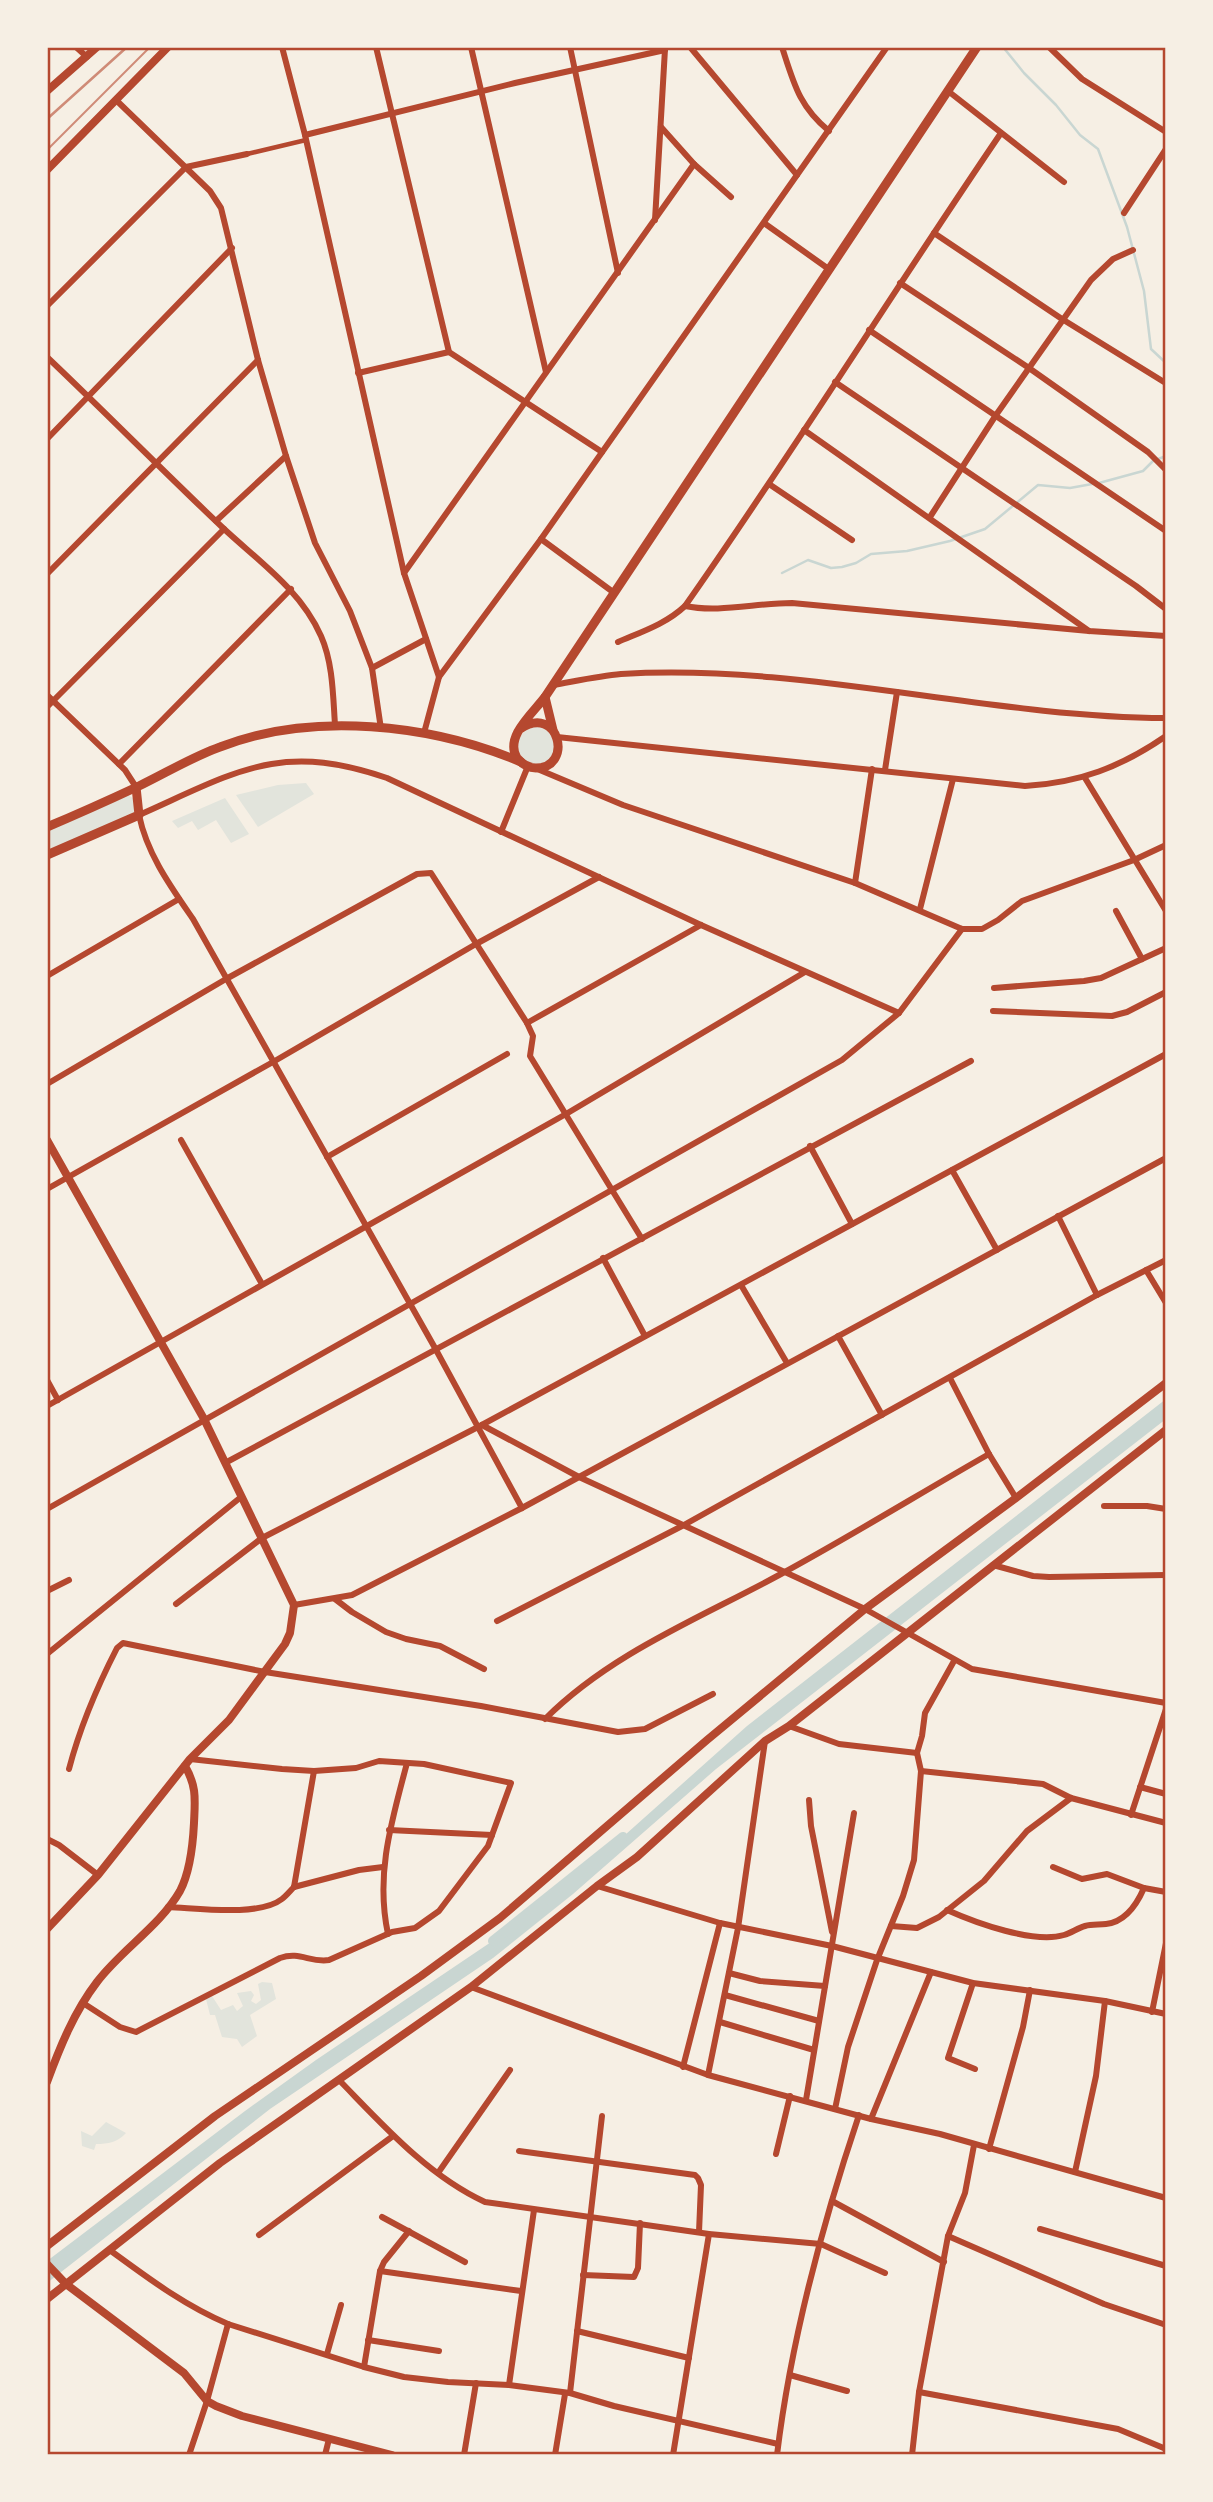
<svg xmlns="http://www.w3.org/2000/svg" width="1213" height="2502" font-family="Manrope,sans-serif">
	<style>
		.green { fill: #e2e4dc }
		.water { fill: #c9d6d2 }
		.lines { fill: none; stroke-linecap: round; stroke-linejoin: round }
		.stream { stroke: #c9d6d2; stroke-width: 2.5 }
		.canal { stroke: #c9d6d2; stroke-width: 10 }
		.pedestrian { stroke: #b5482f; stroke-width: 4.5 }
		.minor { stroke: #b5482f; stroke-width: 6 }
		.tertiary { stroke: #b5482f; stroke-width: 8 }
		.secondary { stroke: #b5482f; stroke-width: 9 }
		.tram { stroke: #cf8b77; stroke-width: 2 }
		.rail { stroke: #cf8b77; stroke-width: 2.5 }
		.neatline { fill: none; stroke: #b5482f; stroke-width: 2.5 }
	</style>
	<rect width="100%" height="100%" fill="#f6efe4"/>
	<g class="green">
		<circle cx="537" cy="746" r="19"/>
		<path d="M306 783 314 794 258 827 236 795 278 785Z"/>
		<path d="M125 793 137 801 135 817 47 855V828Z"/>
		<path d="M225 798 249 834 231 843 216 820 198 830 192 821 178 828 172 821Z"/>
		<path d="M262 1982 272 1983 276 1999 250 2015 257 2036 242 2047 237 2039 222 2037 215 2015H210L206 1999 212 1996 221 2010 233 2005 237 2011 243 2006 237 1993 251 1991 254 1995 251 2001 256 2004 261 2000 258 1984Z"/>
		<path d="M106 2122 126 2133C118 2142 108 2144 96 2144L94 2150 82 2146 81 2131 92 2136Z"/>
	</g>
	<path class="water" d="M1166 1399V1419L716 1769 573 1894 493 1958 270 2109 47 2283V2261L245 2111 316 2060 497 1938 616 1843 747 1726Z"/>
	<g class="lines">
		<g class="stream">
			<path d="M1003 47 1024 73 1056 105 1080 135 1098 149 1127 227 1144 291 1151 349 1166 363"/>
			<path d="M1099 483 1143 471 1153 461 1166 456"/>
			<path d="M782 573 808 560 831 568 842 567 856 563 871 554 907 551 950 541 985 529 1038 485 1070 488 1092 484"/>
		</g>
		<path class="canal" d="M493 1941 623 1837"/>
		<path class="pedestrian" d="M247 154 306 140"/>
		<g class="minor">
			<path d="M76 47 87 57"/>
			<path d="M282 47 305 135 404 573 439 677 424 733"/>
			<path d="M376 47 449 352 602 452"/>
			<path d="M471 47 546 372"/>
			<path d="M570 47 618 273"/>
			<path d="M690 47 797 175"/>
			<path d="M782 47C794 84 799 106 829 131"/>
			<path d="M1049 47 1082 79 1166 132"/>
			<path d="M948 91 1064 182"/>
			<path d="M116 100 210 191 221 208 258 360 286 456 315 543 350 611 372 668 381 729"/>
			<path d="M661 127 694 164 731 197"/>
			<path d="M305 135 515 83 665 50"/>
			<path d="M1124 213 1166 149"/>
			<path d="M655 220 665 49"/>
			<path d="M764 223 830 270"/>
			<path d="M934 233 1062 319 1164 382"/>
			<path d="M900 283 1029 368 1148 452 1166 470"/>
			<path d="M47 306 186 167 247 154"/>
			<path d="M869 330 1166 531"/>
			<path d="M47 357C106 413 163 471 222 527 258 561 300 589 321 636 333 663 333 696 335 725"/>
			<path d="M358 373 449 352"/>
			<path d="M835 382 1136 586 1166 609"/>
			<path d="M804 430 1089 631"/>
			<path d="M47 439 232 248"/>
			<path d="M769 484 852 540"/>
			<path d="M930 517 996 415 1091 280 1113 259 1133 250"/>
			<path d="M216 521 286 456"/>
			<path d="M541 539 613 592"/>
			<path d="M404 573 694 164"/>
			<path d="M47 574 258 360"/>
			<path d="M685 606C719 613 756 603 792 603L1089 631 1166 636"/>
			<path d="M618 642C641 632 666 624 685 606 794 451 894 290 1001 133"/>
			<path d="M372 668 426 639"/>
			<path d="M439 677 541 539 887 47"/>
			<path d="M553 685C576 681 599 676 621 674 805 663 983 717 1166 718"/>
			<path d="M47 695 125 770 136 787"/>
			<path d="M47 707 224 529"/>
			<path d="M557 737 1025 786C1079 783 1121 767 1166 736"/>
			<path d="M119 764 291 589"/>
			<path d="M535 768 623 805 855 883 962 929H982L998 920 1022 901 1134 860 1166 845"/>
			<path d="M885 770 897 692"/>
			<path d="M1085 778 1166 911"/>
			<path d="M501 832 528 766"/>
			<path d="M855 883 872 769"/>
			<path d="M920 909 953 779"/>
			<path d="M1116 911 1142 959"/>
			<path d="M47 976 179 899"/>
			<path d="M994 988 1084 981 1101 978 1166 948"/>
			<path d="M993 1011 1112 1016 1127 1012 1166 992"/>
			<path d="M527 1023 701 925"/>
			<path d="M47 1084 226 979 417 874 431 873 527 1023 533 1036 530 1056 642 1239"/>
			<path d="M181 1140 262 1284"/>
			<path d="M810 1146 852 1224"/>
			<path d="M327 1157 507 1054"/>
			<path d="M952 1170 997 1250"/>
			<path d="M47 1189 273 1062 476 944 599 877"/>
			<path d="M1058 1216 1097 1295"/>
			<path d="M603 1258 645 1336"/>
			<path d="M1146 1270 1166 1303"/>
			<path d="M741 1285 787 1363"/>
			<path d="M838 1336 882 1415"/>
			<path d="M950 1378 989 1454 1016 1498"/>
			<path d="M47 1380 58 1400"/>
			<path d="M47 1406 566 1114 805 972"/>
			<path d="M482 1425 579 1477 865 1609 972 1669 1166 1703"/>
			<path d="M225 1463 971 1061"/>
			<path d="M1104 1506H1147L1166 1509"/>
			<path d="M522 1508 435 1348 193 919C171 887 147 854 139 815 236 772 279 741 387 778L701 925 899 1013"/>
			<path d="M47 1509 842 1060 899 1013 962 929"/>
			<path d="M993 1565 1033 1576 1049 1577 1166 1575"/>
			<path d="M47 1591 69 1580"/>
			<path d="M335 1599 352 1612 386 1632 406 1639 440 1646 484 1669"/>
			<path d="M176 1604 262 1538 478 1427 1166 1054"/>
			<path d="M294 1605 352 1595 522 1508 1166 1158"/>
			<path d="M497 1621 682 1526 1097 1295 1166 1260"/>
			<path d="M47 1654 241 1497"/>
			<path d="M545 1719C611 1653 700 1618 781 1574 851 1536 919 1494 989 1454"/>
			<path d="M789 1726 839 1744 917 1753"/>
			<path d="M69 1769C80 1727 97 1687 117 1648L123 1643 265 1672 481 1706 618 1732 645 1729 713 1694"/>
			<path d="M921 1771 1043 1784 1071 1798 1166 1823"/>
			<path d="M1140 1787 1166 1794"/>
			<path d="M809 1800 811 1826 832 1932"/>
			<path d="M1131 1815 1166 1709"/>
			<path d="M389 1830 492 1835"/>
			<path d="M47 1839 59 1845 98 1875"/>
			<path d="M1053 1867 1082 1879 1107 1874 1144 1888"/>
			<path d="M597 1886 720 1923 832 1946 973 1983 1105 2001 1166 2014"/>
			<path d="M294 1887 314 1771"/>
			<path d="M294 1887 359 1870 383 1867"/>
			<path d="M168 1907C197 1908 259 1917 282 1899 286 1896 290 1891 294 1887"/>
			<path d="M947 1910C976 1923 1034 1944 1064 1935 1071 1933 1078 1928 1085 1926 1092 1924 1099 1925 1106 1924 1125 1922 1137 1904 1144 1888L1166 1892"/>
			<path d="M891 1926 917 1928 939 1917 984 1881 1027 1831 1071 1798"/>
			<path d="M388 1934C375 1874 392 1820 407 1763"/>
			<path d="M729 1973 760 1981 825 1986"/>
			<path d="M973 1983 948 2058 975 2069"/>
			<path d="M471 1987 708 2075 871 2119 940 2134 1166 2198"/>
			<path d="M725 1995 819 2021"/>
			<path d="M83 2003 120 2027 136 2032 280 1958C300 1951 310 1963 329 1960L392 1932 415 1928 439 1911 488 1846 511 1783 424 1764 379 1761 356 1768 314 1771 282 1769 190 1759"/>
			<path d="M1152 2012 1166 1943"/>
			<path d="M720 2022 814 2050"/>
			<path d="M683 2067 720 1923"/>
			<path d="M708 2075 738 1928 765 1741"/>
			<path d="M339 2080C383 2125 427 2175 485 2202L709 2234 821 2244 885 2273"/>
			<path d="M806 2100 854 1813"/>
			<path d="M835 2109 848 2047 877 1960 903 1896 914 1860 921 1771 917 1753 922 1736 925 1713 954 1661"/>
			<path d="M871 2119 931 1972"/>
			<path d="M989 2149 1023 2027 1030 1990"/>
			<path d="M519 2151 695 2175 698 2178 701 2185 699 2232"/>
			<path d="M776 2154 790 2096"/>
			<path d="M1075 2172 1096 2076 1105 2001"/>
			<path d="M438 2173 510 2070"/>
			<path d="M832 2201 944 2262"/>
			<path d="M382 2217 465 2262"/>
			<path d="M1040 2229 1166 2266"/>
			<path d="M259 2235 393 2136"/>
			<path d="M948 2236 1104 2304 1166 2325"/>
			<path d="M111 2251C148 2278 185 2306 228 2324L364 2367 404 2377 448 2382 509 2385 570 2393 614 2406 778 2444"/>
			<path d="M380 2271 521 2291"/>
			<path d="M583 2275 634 2277 638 2268 640 2223"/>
			<path d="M577 2331 689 2358"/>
			<path d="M368 2340 439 2351"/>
			<path d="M327 2354 341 2305"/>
			<path d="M364 2367 380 2271 384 2262 409 2231"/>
			<path d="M790 2375 847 2391"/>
			<path d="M509 2385 534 2210"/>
			<path d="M919 2392 1118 2429 1166 2449"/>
			<path d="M570 2393 602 2116"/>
			<path d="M189 2455 207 2401 228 2324"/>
			<path d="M325 2455 329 2439"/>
			<path d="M464 2455 476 2383"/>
			<path d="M555 2455 565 2394"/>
			<path d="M673 2455 709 2234"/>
			<path d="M777 2455C791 2339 822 2225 859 2115"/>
			<path d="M912 2455 919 2392 948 2236 965 2193 974 2145"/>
		</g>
		<g class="tertiary">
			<path d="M47 91 97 47"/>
			<path d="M47 170 168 47"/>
			<path d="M47 1140 204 1419 294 1605 290 1633 285 1644 229 1720 190 1759 98 1875 47 1929"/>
			<path d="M47 2082C60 2047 74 2012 97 1982 121 1950 160 1926 180 1891 190 1872 193 1843 194 1823 195 1799 197 1787 185 1766"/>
			<path d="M47 2246 215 2116 421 1976 500 1918 707 1740 865 1609 1016 1498 1166 1383"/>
			<path d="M47 2264 66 2284 184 2373 207 2401 216 2406 242 2416 392 2455"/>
			<path d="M47 2299 220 2163 471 1987 597 1886 637 1857 765 1741 789 1726 1166 1430"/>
		</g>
		<g class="secondary">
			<path d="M545 697 553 730"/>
			<path d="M520 729C559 703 574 768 536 768 529 768 522 764 517 758 504 737 533 713 545 697L977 47"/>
			<path d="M47 827C78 814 109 800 139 786 166 773 192 757 220 747 312 711 431 724 521 762"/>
			<path d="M47 855 139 815 136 787"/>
		</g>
		<path class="tram" d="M47 150 150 47"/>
		<path class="rail" d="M47 119 127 47"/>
	</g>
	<rect width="1213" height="2502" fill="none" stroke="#f6efe4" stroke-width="98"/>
	<rect x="49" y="49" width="1115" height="2404" class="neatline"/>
</svg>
